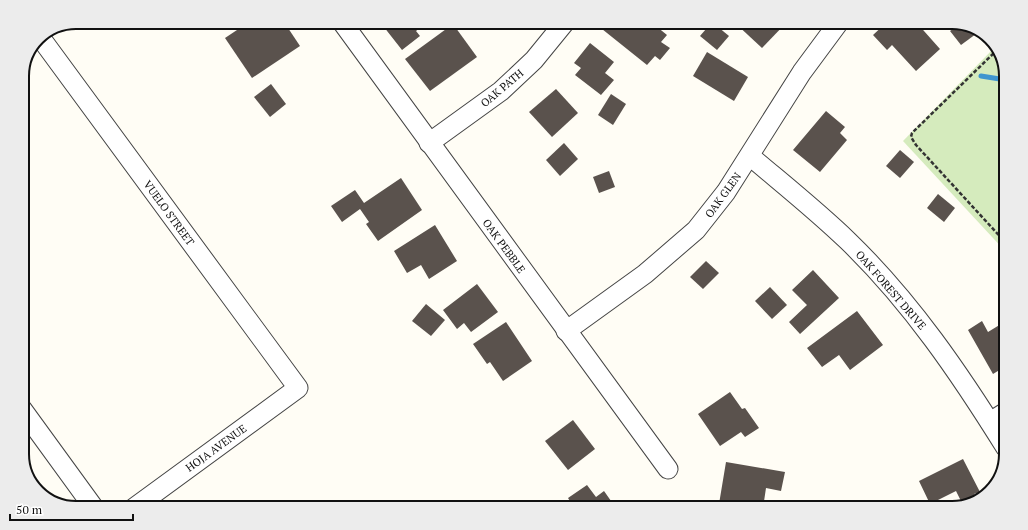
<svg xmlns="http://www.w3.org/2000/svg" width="1028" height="530" font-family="'PT Serif',serif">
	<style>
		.green { fill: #d5ebbd }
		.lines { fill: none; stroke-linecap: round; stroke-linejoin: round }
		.stream { stroke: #3f96cf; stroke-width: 5 }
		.building { fill: #5a524d }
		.street-casing { stroke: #444; stroke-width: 21 }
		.path { stroke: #333; stroke-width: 2.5; stroke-dasharray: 4 2; stroke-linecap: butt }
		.street { stroke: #fff; stroke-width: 19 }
		.labels { text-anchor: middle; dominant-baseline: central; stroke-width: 4; stroke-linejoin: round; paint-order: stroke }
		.street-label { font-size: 11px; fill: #111; stroke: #fff }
		.rim { fill: none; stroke: #111; stroke-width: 2 }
	</style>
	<rect width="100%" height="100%" fill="#fffdf5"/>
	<path class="green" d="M996 46 1006 73V252L903 141Z"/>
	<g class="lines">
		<path class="stream" d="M981 76 1006 80"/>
	</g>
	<g class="building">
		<path d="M249 22H284L300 46 252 78 225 38Z"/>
		<path d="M380 22H427L416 31 420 36 402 50Z"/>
		<path d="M608 22H651L667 35 661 42 670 48 660 60 655 56 647 65 602 29Z"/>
		<path d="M712 22 729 36 717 50 700 36Z"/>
		<path d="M734 22H787L762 48Z"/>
		<path d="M887 22H916L940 49 916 71 892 45 887 50 873 35Z"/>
		<path d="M453 24 477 57 430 91 405 59Z"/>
		<path d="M960 24 976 28 980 31 961 45 950 31Z"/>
		<path d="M590 43 614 62 605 73 614 80 601 95 575 75 581 68 574 63Z"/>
		<path d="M707 52 748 77 734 101 693 76Z"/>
		<path d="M271 84 286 104 270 117 254 97Z"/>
		<path d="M556 89 578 113 552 137 529 112Z"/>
		<path d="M611 94 626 104 613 125 598 115Z"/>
		<path d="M826 111 845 127 840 133 847 140 820 172 793 150Z"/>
		<path d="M564 143 578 159 560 176 546 160Z"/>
		<path d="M900 150 914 162 900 178 886 166Z"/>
		<path d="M609 171 615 187 599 193 593 177Z"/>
		<path d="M401 178 422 210 378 241 366 224 369 222 360 209 342 222 331 206 355 190 364 203Z"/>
		<path d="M938 194 955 208 944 222 927 208Z"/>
		<path d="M435 225 457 261 429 279 421 265 407 273 394 251Z"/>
		<path d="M706 261 719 273 703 289 690 277Z"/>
		<path d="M813 270 839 298 800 334 789 322 807 305 792 290Z"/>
		<path d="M477 284 498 312 471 332 464 323 457 329 443 310Z"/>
		<path d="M770 287 787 305 772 319 755 301Z"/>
		<path d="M426 304 445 320 431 336 412 321Z"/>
		<path d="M857 311 883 345 850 370 839 355 822 367 807 348Z"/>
		<path d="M982 321 988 332 1006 321V366L993 374 968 330Z"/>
		<path d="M506 322 532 361 503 381 490 362 487 364 473 344Z"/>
		<path d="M730 392 742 409 745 408 759 428 745 437 741 432 720 446 698 414Z"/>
		<path d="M573 420 595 449 568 470 545 441Z"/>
		<path d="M963 459 980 492 974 494 977 501 963 505 956 491 930 504 919 481Z"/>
		<path d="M726 462 785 472 781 491 766 488 763 508H741L719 504Z"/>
		<path d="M587 485 596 497 604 491 616 508H574L568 498Z"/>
		<path d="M868 502 871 508H857Z"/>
	</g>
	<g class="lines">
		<defs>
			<g id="street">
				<path d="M342 22 668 469"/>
				<path d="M40 37 298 388 134 508"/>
				<path d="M429 143 501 91 534 60 565 22"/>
				<path d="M750 156C783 184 817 211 848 241 911 302 960 374 1006 448"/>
				<path d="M566 331 645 274 696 230 726 192 802 72 839 22"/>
				<path d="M22 409 94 508"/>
				<path d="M990 422 1006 412"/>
			</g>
		</defs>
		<use href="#street" class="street-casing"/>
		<path class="path" d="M998 49 912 133 911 137 916 145 1006 243"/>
		<use href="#street" class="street"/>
	</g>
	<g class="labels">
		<g class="street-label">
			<text transform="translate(502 88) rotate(-40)">OAK PATH</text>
			<text transform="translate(723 195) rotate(-54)">OAK GLEN</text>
			<text transform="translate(169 213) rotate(54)">VUELO STREET</text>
			<text transform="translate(504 246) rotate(54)">OAK PEBBLE</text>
			<text transform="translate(891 290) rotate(49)">OAK FOREST DRIVE</text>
			<text transform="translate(216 448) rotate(-36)">HOJA AVENUE</text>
		</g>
	</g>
	<path d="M0 0H1028V530H0ZM76 29H952A47 47 0 0 1 999 76V454A47 47 0 0 1 952 501H76A47 47 0 0 1 29 454V76A47 47 0 0 1 76 29Z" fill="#ececec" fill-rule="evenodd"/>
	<path class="rim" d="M76 29H952A47 47 0 0 1 999 76V454A47 47 0 0 1 952 501H76A47 47 0 0 1 29 454V76A47 47 0 0 1 76 29Z"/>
	<path d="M10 514v6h123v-6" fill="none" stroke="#111111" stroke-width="2"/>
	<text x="16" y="514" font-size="12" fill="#111111" stroke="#ffffff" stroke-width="3" paint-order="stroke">50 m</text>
</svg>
